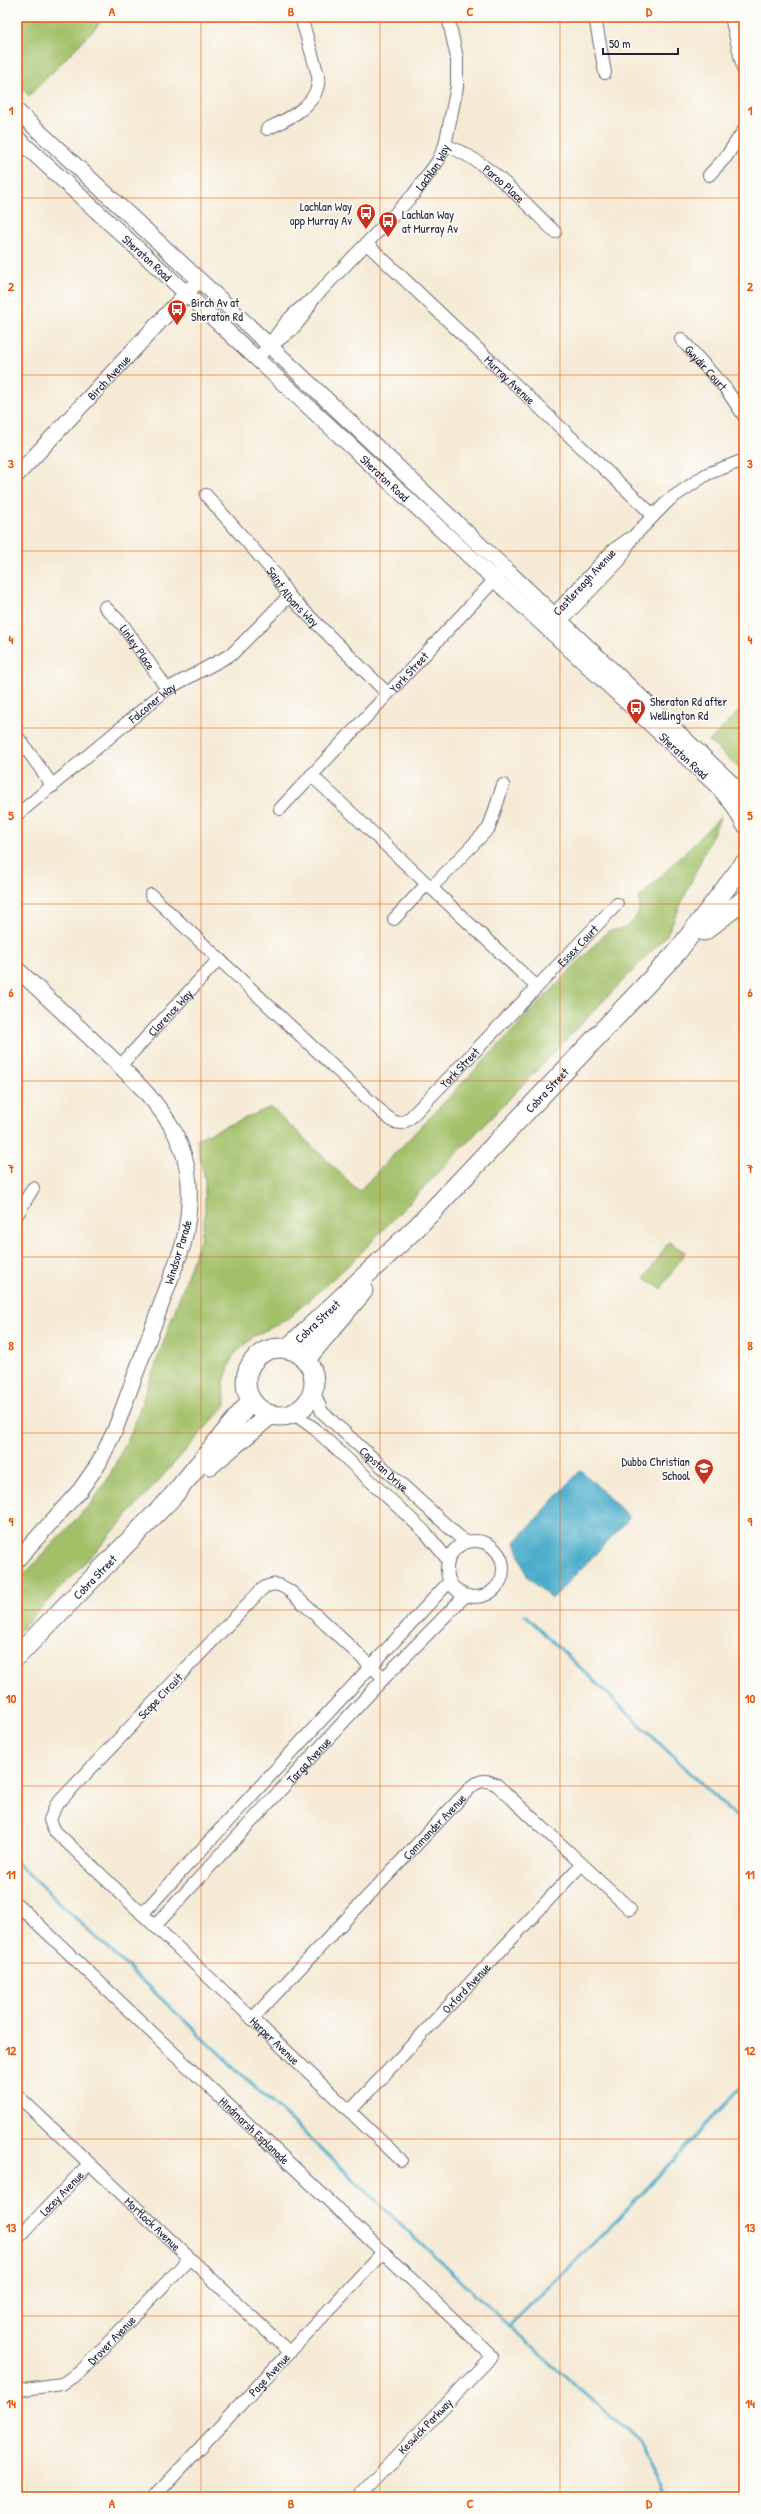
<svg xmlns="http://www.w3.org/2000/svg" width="761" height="2514" font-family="'Patrick Hand',sans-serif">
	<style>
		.green { fill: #a1c068; stroke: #627152 }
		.water { fill: #4cadcb; stroke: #376883 }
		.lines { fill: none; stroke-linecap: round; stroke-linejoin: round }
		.stream { stroke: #4cadcb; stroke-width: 3 }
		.minor-casing { stroke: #6c6871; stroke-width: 14 }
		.tertiary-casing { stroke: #6c6871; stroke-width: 17 }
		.trunk-casing { stroke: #6c6871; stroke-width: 21 }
		.minor { stroke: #fff; stroke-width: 12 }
		.tertiary { stroke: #fff; stroke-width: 15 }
		.trunk { stroke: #fff; stroke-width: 19 }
		.grid { fill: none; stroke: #e8590c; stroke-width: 1; stroke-opacity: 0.55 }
		.labels { text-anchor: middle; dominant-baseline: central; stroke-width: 3.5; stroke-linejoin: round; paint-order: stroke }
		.street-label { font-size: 12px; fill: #22223b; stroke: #fdfcf7 }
		.poi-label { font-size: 12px; fill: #22223b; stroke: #fdfcf7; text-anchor: start }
		.neatline { fill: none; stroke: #e8590c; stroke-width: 1.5 }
		.grid-label { font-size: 13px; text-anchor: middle; font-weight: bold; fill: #e8590c }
	</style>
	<rect width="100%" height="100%" fill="#fdfcf7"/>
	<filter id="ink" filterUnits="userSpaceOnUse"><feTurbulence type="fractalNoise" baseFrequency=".025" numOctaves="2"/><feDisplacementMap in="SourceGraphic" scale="8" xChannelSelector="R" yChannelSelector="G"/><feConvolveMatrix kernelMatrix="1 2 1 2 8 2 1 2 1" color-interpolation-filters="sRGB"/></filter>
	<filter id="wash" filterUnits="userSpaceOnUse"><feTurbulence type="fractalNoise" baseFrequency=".012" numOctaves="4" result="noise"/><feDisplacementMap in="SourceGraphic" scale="16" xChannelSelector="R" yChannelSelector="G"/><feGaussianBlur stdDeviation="0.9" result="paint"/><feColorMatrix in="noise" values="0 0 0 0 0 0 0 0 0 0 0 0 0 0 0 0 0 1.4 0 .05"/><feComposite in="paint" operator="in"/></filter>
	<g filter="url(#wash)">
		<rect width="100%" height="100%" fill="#f5ead5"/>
		<g class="green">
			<path d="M17 17H106L29 96 17 84Z"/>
			<path d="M744 706V773L709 741Z"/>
			<path d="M721 816 667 935 352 1262 286 1320 254 1336 233 1356 223 1385 226 1405 97 1550 17 1633V1582L92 1502 107 1480 131 1433 201 1237 205 1214V1180L196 1139 271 1107 359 1191 609 930C628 932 642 917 639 898Z"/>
			<path d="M669 1242 685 1252 661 1289 645 1278Z"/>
		</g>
		<path class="water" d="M581 1470 630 1518 552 1599 527 1576 515 1542Z"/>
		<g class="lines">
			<g class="stream">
				<path d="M525 1615 744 1824"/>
				<path d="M17 1863 509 2326 636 2439 656 2477 663 2497"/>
				<path d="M509 2326 619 2218 744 2084"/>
			</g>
		</g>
	</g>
	<g filter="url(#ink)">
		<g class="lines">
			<defs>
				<g id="minor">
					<path d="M595 17 605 73"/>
					<path d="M731 17 744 72"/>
					<path d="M267 129C289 119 322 103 318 75L301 17"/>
					<path id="s1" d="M445 145C490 161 521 200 555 232"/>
					<path d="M709 175 726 157 744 130"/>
					<path id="s2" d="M367 244 653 515"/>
					<path id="s3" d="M681 339 726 389 744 416"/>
					<path d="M271 345C290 333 303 321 312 300"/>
					<path id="s4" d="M257 359C280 335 282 319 312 300L413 195 438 161 445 145 457 87V58L448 17"/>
					<path id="s5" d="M206 495 275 574 289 596 387 693"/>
					<path id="s6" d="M105 607 123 625 167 689"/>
					<path id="s7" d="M550 622 553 615 612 551 629 539"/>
					<path d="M554 625 560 622 620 560 632 538 669 500 707 474 744 460"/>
					<path d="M17 736 53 786"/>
					<path id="s8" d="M280 809 501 573"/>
					<path id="s9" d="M17 815 167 689 232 654 289 596"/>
					<path d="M431 888 489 828 503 785"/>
					<path id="s10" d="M151 895 386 1116 394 1122 402 1123 409 1119 537 987 311 775"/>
					<path d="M394 919 427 884"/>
					<path id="s11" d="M537 987 617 904"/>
					<path id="s12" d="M120 1066 218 960"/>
					<path d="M17 1215 33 1188"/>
					<path id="s13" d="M313 1390 322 1412 465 1542"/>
					<path d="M293 1413 315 1429 426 1533 448 1560"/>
					<circle cx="475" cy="1569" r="28"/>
					<path id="s14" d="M384 1678 291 1592C280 1584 273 1581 261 1590L56 1805 50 1820 55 1831 401 2160"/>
					<path id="s15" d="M17 1904 492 2356 358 2497"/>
					<path d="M142 1914 449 1582"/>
					<path id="s16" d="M155 1926 384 1678 465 1596"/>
					<path id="s17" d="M252 2019 472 1786C481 1780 486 1779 497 1785L630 1909"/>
					<path id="s18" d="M17 2095 289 2352"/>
					<path id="s19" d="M350 2111 581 1865"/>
					<path id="s20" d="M17 2239 89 2164"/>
					<path id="s21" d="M17 2390 62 2384 80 2372 189 2259"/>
					<path id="s22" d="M154 2497 383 2252"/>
				</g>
				<g id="tertiary">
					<path d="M17 111 235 313 744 795"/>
					<path id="s23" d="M17 138 186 293 716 785 733 805 744 825"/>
					<path id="s24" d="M17 475 193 286"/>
					<path d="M17 969C45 995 73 1022 101 1048 168 1111 205 1148 183 1245L115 1430 99 1463 80 1490 17 1560"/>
				</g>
				<g id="trunk">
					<path d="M704 931 744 900"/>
					<circle cx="280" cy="1382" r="34"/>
					<path id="s25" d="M287 1349 417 1227 677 952 744 864"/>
					<path d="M305 1360 363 1291"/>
					<path d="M210 1465 270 1415"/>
					<path id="s26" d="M17 1656 172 1497 251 1401"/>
				</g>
			</defs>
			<use href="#minor" class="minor-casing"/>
			<use href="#tertiary" class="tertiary-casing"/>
			<use href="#trunk" class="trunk-casing"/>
			<use href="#minor" class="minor"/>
			<use href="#tertiary" class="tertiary"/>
			<use href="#trunk" class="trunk"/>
		</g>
	</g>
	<path class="grid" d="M201 17V2497M380 17V2497M560 17V2497M17 198H744M17 375H744M17 551H744M17 728H744M17 904H744M17 1081H744M17 1257H744M17 1433H744M17 1610H744M17 1786H744M17 1963H744M17 2139H744M17 2316H744"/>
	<defs>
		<symbol id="bus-pin" viewBox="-11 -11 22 30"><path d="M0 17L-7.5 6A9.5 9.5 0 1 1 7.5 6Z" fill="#c8321e" stroke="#fdfcf7"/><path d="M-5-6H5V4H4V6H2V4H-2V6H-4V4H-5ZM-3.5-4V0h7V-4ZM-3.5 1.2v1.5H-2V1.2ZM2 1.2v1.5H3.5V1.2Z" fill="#fff"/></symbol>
		<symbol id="school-pin" viewBox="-11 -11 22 30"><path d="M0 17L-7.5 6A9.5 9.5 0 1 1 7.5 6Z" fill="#c8321e" stroke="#fdfcf7"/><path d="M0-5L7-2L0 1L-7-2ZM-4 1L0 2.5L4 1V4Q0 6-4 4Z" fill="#fff"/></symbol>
	</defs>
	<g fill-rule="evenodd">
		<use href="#bus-pin" x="355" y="202" width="22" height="30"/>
		<use href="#bus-pin" x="377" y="210" width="22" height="30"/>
		<use href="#bus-pin" x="166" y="298" width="22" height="30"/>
		<use href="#bus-pin" x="625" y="697" width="22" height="30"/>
		<use href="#school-pin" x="693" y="1457" width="22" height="30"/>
	</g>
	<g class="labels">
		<g class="street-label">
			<text stroke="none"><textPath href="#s4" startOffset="261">Lachlan Way</textPath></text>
			<text stroke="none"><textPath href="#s1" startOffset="71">Paroo Place</textPath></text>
			<text stroke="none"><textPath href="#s23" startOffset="177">Sheraton Road</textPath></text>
			<text stroke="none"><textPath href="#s3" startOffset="38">Gwydir Court</textPath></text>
			<text stroke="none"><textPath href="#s24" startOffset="134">Birch Avenue</textPath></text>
			<text stroke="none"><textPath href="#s2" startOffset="197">Murray Avenue</textPath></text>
			<text stroke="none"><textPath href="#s23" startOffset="501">Sheraton Road</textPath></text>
			<text stroke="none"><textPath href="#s7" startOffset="53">Castlereagh Avenue</textPath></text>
			<text stroke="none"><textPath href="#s5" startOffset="134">Saint Albans Way</textPath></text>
			<text stroke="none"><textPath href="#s6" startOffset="52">Linley Place</textPath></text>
			<text stroke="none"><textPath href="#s8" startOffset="188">York Street</textPath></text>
			<text stroke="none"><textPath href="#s9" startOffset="176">Falconer Way</textPath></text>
			<text stroke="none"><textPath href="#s23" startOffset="909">Sheraton Road</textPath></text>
			<text stroke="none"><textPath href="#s11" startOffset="58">Essex Court</textPath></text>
			<text stroke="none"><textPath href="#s12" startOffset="73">Clarence Way</textPath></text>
			<text stroke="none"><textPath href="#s10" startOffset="421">York Street</textPath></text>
			<text stroke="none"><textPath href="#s25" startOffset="367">Cobra Street</textPath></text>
			<text transform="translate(178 1252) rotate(-73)">Windsor Parade</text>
			<text stroke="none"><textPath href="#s25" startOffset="41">Cobra Street</textPath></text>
			<text stroke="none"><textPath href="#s13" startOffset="108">Capstan Drive</textPath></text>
			<text stroke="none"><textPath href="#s26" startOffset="111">Cobra Street</textPath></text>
			<text transform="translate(160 1696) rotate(-46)">Scope Circuit</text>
			<text stroke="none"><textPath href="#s16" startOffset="226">Targa Avenue</textPath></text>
			<text stroke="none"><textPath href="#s17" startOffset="265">Commander Avenue</textPath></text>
			<text stroke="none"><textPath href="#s19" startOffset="169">Oxford Avenue</textPath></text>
			<text stroke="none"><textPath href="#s14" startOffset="789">Harper Avenue</textPath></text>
			<text stroke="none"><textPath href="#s15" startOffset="328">Hindmarsh Esplanade</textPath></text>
			<text stroke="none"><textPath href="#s20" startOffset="64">Lacey Avenue</textPath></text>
			<text stroke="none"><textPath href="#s18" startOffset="187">Mortlock Avenue</textPath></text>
			<text stroke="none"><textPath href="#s21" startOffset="112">Drover Avenue</textPath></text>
			<text stroke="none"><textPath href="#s22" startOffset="168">Page Avenue</textPath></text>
			<text transform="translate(425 2426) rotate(-46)">Keswick Parkway</text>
		</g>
		<g class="poi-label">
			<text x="352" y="206" text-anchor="end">Lachlan Way<tspan x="352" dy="14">opp Murray Av</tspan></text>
			<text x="402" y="214">Lachlan Way<tspan x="402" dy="14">at Murray Av</tspan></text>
			<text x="191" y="302">Birch Av at<tspan x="191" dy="14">Sheraton Rd</tspan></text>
			<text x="650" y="701">Sheraton Rd after<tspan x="650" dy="14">Wellington Rd</tspan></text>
			<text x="690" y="1461" text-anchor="end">Dubbo Christian<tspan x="690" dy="14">School</tspan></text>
		</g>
	</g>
	<rect width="761" height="2514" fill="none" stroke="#fdfcf7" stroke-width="44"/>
	<path d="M603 48v6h75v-6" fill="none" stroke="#22223b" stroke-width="2"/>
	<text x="609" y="48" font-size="12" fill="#22223b" stroke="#fdfcf7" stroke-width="3" paint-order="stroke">50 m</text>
	<rect x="22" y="22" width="717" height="2470" class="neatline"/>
	<g class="grid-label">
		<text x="112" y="16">A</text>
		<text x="291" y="16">B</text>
		<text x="470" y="16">C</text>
		<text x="649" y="16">D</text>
		<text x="11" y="115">1</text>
		<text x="750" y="115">1</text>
		<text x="11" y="291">2</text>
		<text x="750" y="291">2</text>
		<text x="11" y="468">3</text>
		<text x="750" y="468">3</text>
		<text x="11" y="644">4</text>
		<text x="750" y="644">4</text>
		<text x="11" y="820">5</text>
		<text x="750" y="820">5</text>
		<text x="11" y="997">6</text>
		<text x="750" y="997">6</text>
		<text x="11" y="1173">7</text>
		<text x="750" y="1173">7</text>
		<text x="11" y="1350">8</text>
		<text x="750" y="1350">8</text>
		<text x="11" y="1526">9</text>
		<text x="750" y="1526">9</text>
		<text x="11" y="1703">10</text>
		<text x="750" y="1703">10</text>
		<text x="11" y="1879">11</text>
		<text x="750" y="1879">11</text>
		<text x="11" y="2055">12</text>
		<text x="750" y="2055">12</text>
		<text x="11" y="2232">13</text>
		<text x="750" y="2232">13</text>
		<text x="11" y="2408">14</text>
		<text x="750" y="2408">14</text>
		<text x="112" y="2508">A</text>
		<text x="291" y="2508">B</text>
		<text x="470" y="2508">C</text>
		<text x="649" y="2508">D</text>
	</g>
</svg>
